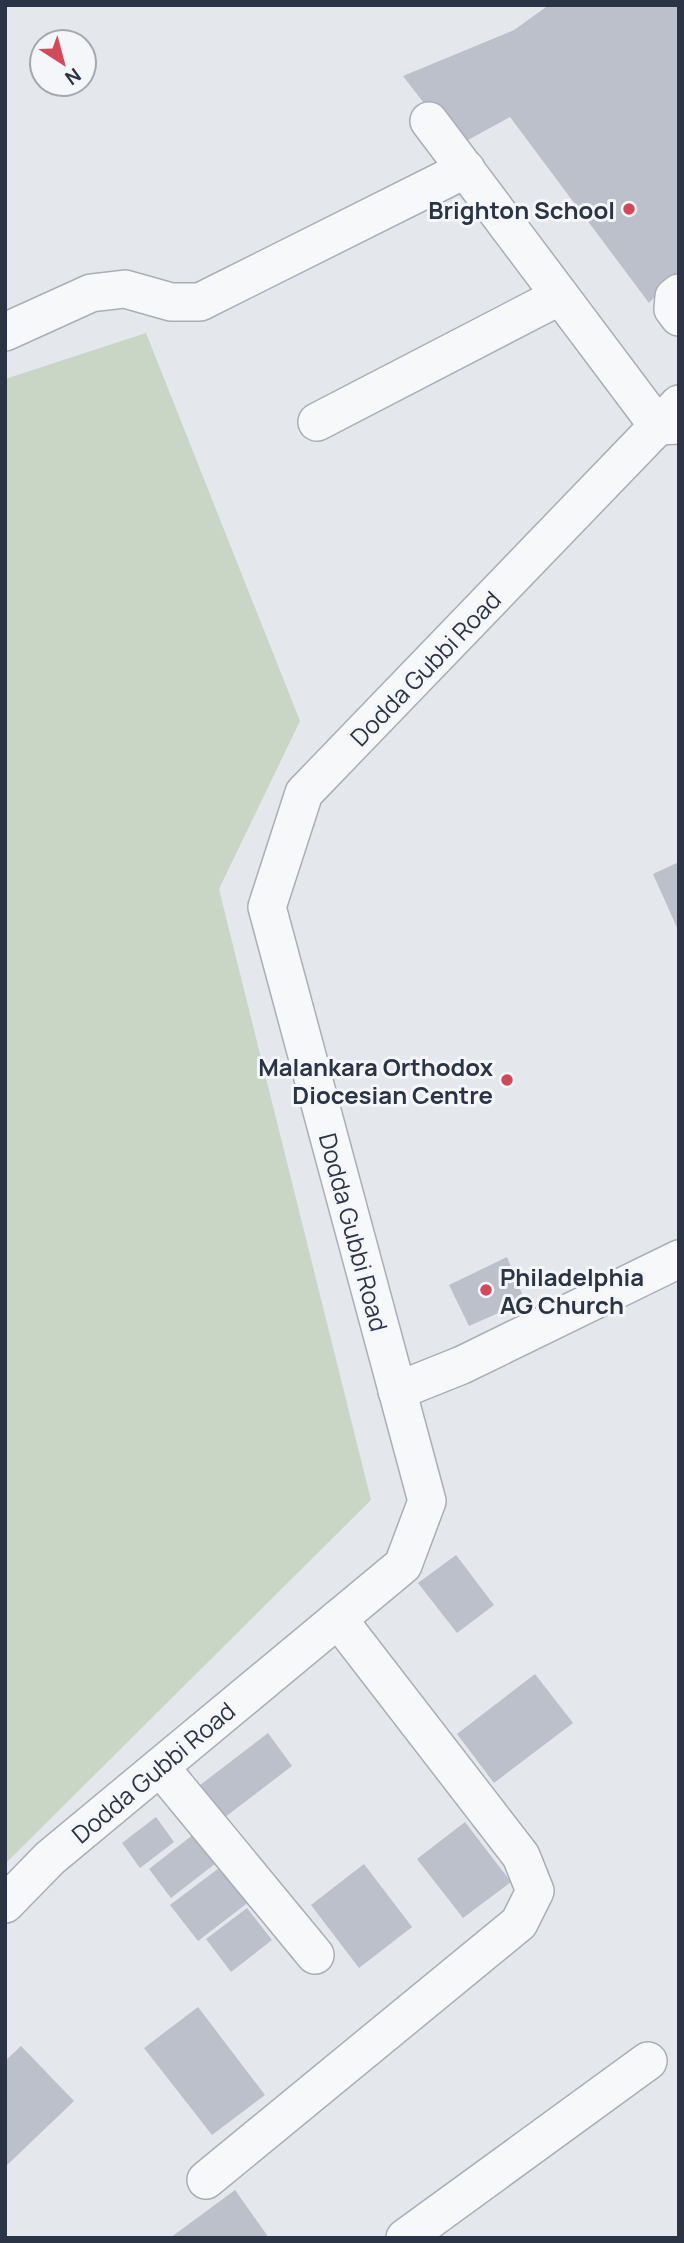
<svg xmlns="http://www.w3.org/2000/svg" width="684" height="2243" font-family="Manrope,sans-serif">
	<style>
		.green { fill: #c9d6c5 }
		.building { fill: #bbc0ca }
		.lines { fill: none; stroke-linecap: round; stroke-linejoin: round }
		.minor-casing { stroke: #a9aeb7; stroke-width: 40 }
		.minor { stroke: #f7f8fa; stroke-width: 37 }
		.poi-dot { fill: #d1495b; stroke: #f4f6f9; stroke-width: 2.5 }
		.labels { text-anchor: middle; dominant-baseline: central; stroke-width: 6; stroke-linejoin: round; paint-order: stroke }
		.poi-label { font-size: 24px; font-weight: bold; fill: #2b3445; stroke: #f4f6f9; text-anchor: end }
		.street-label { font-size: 24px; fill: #2b3445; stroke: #f4f6f9 }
	</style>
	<rect width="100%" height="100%" fill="#e4e7ec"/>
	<path class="green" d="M146 333 300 721 219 889 371 1500 5 1864V379Z"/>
	<g class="building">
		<path d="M549 5H679V271L649 303 510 117 457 146 403 76 514 30Z"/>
		<path d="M679 862V932L653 874Z"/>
		<path d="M507 1257 525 1301 469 1326 449 1285Z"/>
		<path d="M456 1555 494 1605 457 1633 418 1583Z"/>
		<path d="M535 1674 573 1723 494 1783 457 1734Z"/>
		<path d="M268 1733 292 1766 216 1824 191 1792Z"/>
		<path d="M156 1817 174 1842 140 1868 122 1843Z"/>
		<path d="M465 1822 511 1882 463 1918 417 1859Z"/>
		<path d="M194 1834 216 1863 171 1898 149 1869Z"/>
		<path d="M364 1864 412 1927 359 1968 311 1905Z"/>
		<path d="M223 1865 250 1901 198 1941 170 1905Z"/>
		<path d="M247 1908 272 1940 231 1972 206 1939Z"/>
		<path d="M198 2007 265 2095 212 2135 144 2048Z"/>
		<path d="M21 2046 74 2101 5 2167V2061Z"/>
		<path d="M235 2190 269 2238H170Z"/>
	</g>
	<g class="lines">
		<defs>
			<g id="minor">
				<path d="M429 121 658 426 679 425"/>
				<path d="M679 293 674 297 673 309 679 317"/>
				<path d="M5 332 91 293 125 289 171 302H200L466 169"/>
				<path d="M317 422 560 296"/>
				<path d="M397 1391 462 1365 679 1259"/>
				<path d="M160 1767 315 1955"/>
				<path d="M5 1904 50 1858 403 1565 427 1501 267 907 304 793 679 404"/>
				<path d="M206 2180 519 1923 535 1891 521 1856 338 1619"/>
				<path d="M405 2238 648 2061"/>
			</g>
		</defs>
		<use href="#minor" class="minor-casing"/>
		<use href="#minor" class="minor"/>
	</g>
	<g class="poi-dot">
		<circle cx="629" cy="209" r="7"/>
		<circle cx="507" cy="1080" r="7"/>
		<circle cx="486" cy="1290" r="7"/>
	</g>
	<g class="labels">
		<g class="poi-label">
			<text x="615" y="209">Brighton School</text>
			<text x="493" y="1066">Malankara Orthodox<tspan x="493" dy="28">Diocesian Centre</tspan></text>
			<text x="500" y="1276" text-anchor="start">Philadelphia<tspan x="500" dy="28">AG Church</tspan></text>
		</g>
		<g class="street-label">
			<text transform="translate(425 668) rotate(-46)">Dodda Gubbi Road</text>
			<text transform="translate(354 1232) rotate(75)">Dodda Gubbi Road</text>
			<text transform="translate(153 1772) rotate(-40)">Dodda Gubbi Road</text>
		</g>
	</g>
	<rect width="684" height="2243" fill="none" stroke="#2b3445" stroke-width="14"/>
	<g transform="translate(63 63) rotate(144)"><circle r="33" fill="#f4f6f9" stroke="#a4a8b1" stroke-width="2"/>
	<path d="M0-5L12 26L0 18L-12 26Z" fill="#d1495b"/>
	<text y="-10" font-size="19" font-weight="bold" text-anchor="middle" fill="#2b3445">N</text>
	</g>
</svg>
